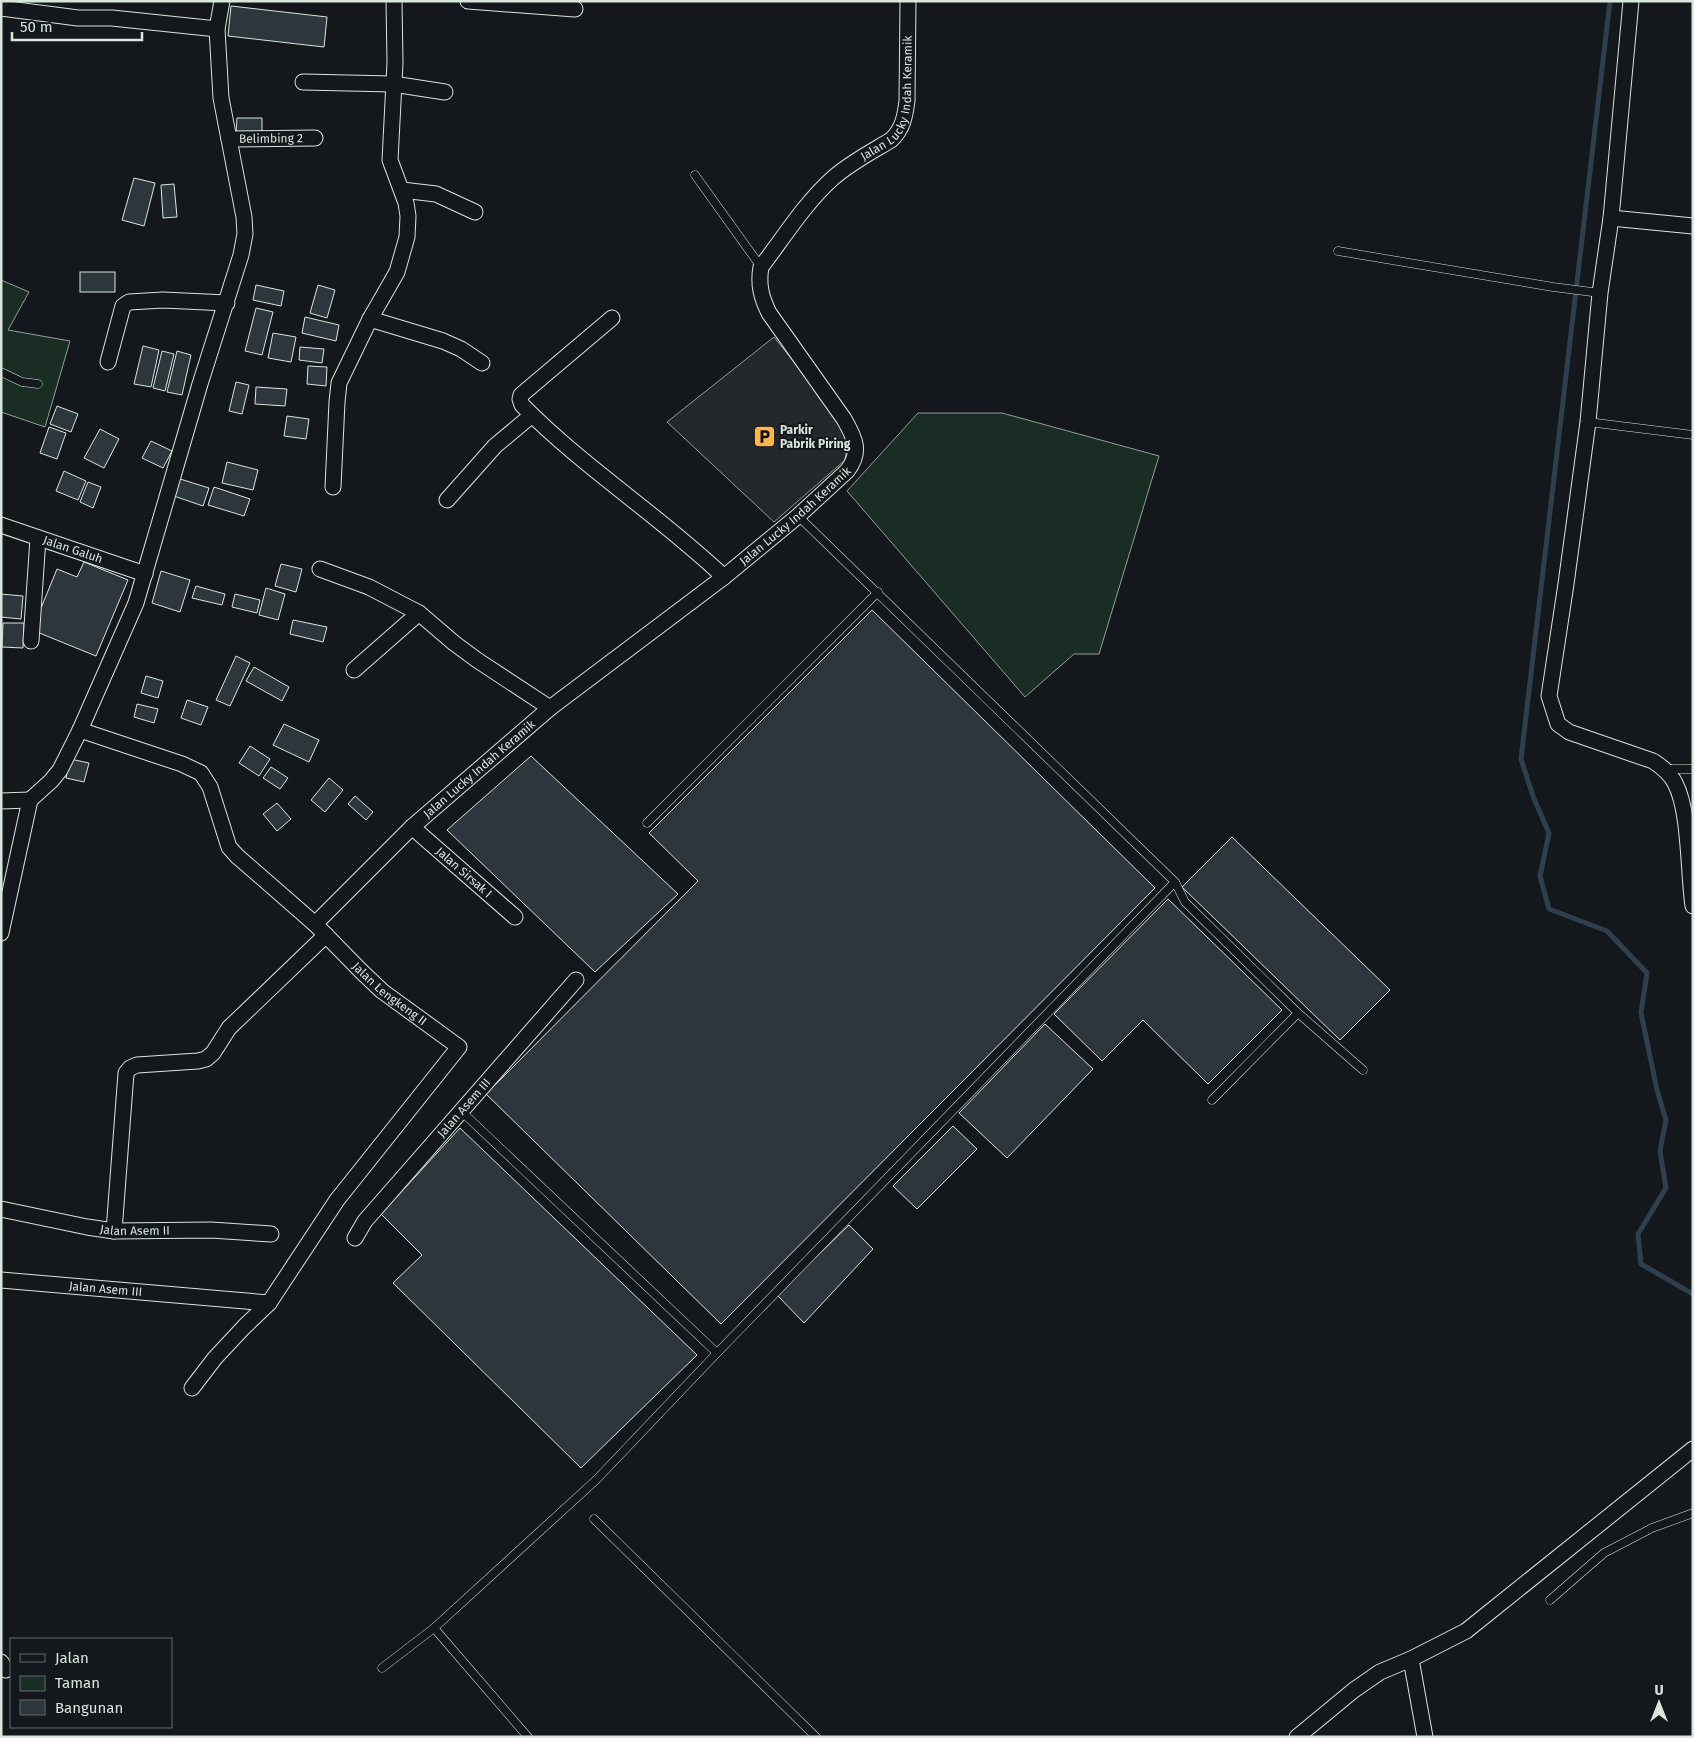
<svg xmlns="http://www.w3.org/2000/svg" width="1694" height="1738" font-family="'Fira Sans',sans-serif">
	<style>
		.green { fill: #1a2d24; stroke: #939e99 }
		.parking { fill: #24282b; stroke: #939e99 }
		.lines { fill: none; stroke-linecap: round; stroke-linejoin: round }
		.stream { stroke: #2f3f4d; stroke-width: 5 }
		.building { fill: #2c363c; stroke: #d8e6dc }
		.lane-casing { stroke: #d8e6dc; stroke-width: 9 }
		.street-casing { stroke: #d8e6dc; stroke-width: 17 }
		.lane { stroke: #14181c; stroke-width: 8 }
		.street { stroke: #14181c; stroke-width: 15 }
		.labels { text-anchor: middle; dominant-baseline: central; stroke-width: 4; stroke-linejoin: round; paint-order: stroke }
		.street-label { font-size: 12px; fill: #d8e6dc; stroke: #14181c }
		.poi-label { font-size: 12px; font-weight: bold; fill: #d8e6dc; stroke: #14181c; text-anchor: start }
	</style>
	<rect width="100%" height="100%" fill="#14181c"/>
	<g class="green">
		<path d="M1 280 29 292 8 330 70 341 45 427 1 412Z"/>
		<path d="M918 413H1002L1159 456 1099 654H1074L1025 697 847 491Z"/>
	</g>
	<path class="parking" d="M774 337 830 407 844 429 847 445 845 460 774 522 667 422Z"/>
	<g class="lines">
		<path class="stream" d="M1610 1 1521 759 1534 799 1549 833 1540 876 1549 909 1607 931 1647 973 1641 1013 1657 1090 1666 1120 1660 1151 1666 1188 1638 1234 1641 1264 1693 1294"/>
	</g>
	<g class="building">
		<path d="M231 6 327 17 324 47 228 36Z"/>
		<path d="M237 118H262V135L236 134Z"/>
		<path d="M134 178 155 183 144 226 122 220Z"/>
		<path d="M174 184 177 217 163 218 161 185Z"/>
		<rect x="80" y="272" width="35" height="20"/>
		<path d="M256 285 284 291 281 306 253 300Z"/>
		<path d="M318 285 335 290 327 318 310 313Z"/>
		<path d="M256 308 273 312 262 355 245 351Z"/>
		<path d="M305 317 339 325 336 341 302 333Z"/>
		<path d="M273 333 296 337 291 362 268 358Z"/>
		<path d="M143 346 159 350 151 387 134 384Z"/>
		<path d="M300 347 324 349 322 363 299 360Z"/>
		<path d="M162 351 174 354 165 391 153 388Z"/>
		<path d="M177 351 191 355 182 395 167 392Z"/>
		<path d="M308 366 327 367 326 386 307 384Z"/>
		<path d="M236 382 249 385 242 414 229 411Z"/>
		<path d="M256 387 287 389 285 406 255 404Z"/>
		<path d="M57 406 78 414 71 432 50 424Z"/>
		<path d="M287 416 309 419 306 439 284 436Z"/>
		<path d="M49 427 66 433 57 459 40 453Z"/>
		<path d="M100 429 119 439 104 468 84 458Z"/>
		<path d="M151 441 172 451 163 468 142 458Z"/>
		<path d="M227 462 258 470 253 490 222 483Z"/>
		<path d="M64 471 86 481 78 500 56 491Z"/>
		<path d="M177 478 209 488 203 506 171 495Z"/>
		<path d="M88 482 101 487 93 508 80 502Z"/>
		<path d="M214 487 250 499 244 516 208 505Z"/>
		<path d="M84 562 128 580 96 656 32 630 57 569 77 577Z"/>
		<path d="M281 564 302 569 296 592 275 586Z"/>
		<path d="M161 571 190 580 180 612 152 603Z"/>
		<path d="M196 586 225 594 222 605 192 598Z"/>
		<path d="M266 588 285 594 278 620 259 615Z"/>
		<path d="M1 594 23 596 21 619 1 617Z"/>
		<path d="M235 594 260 600 257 613 232 607Z"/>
		<path d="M872 610 1155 888 721 1324 486 1094 698 881 649 833Z"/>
		<path d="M293 620 327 627 323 642 290 634Z"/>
		<path d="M3 623H24L23 648 2 647Z"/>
		<path d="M236 656 250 663 230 706 216 700Z"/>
		<path d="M254 667 289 687 282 701 246 681Z"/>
		<path d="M146 676 163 681 158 698 141 693Z"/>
		<path d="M187 700 208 707 201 725 181 718Z"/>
		<path d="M137 704 158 709 154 723 134 717Z"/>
		<path d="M284 724 319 740 309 762 273 745Z"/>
		<path d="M250 746 270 759 259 776 239 763Z"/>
		<path d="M531 756 678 894 595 972 447 830Z"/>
		<path d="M70 759 89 763 84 782 66 778Z"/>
		<path d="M271 767 288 778 280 789 263 778Z"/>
		<path d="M329 778 343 790 325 812 311 800Z"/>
		<path d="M355 796 373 812 366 820 348 804Z"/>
		<path d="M277 803 291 819 277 831 263 814Z"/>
		<path d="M1232 837 1390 990 1340 1040 1182 887Z"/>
		<path d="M1168 899 1282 1010 1208 1084 1143 1020 1102 1061 1054 1014Z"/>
		<path d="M1045 1024 1093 1069 1007 1158 959 1113Z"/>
		<path d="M953 1126 977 1149 917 1209 893 1186Z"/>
		<path d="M460 1128 697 1355 581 1468 393 1283 422 1255 381 1214Z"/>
		<path d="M849 1225 873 1249 804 1323 777 1295Z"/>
	</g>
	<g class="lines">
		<defs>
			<g id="lane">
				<path d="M695 175 761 267"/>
				<path d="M1338 251 1553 287 1600 293"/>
				<path d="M1 372 22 382 38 384"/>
				<path d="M1588 422 1693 435"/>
				<path d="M798 516 1175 882 1185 902 1298 1013 1363 1070"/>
				<path d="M1666 769H1693"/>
				<path d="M647 823 878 592"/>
				<path d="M1212 1100 1298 1013"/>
				<path d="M461 1111 717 1353"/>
				<path d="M594 1519 816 1737"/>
				<path d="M1550 1600 1604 1553 1652 1528 1693 1513"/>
				<path d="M434 1628 528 1737"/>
				<path d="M382 1668 434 1628 596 1480 717 1353 1175 882"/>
			</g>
			<g id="street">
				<path d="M468 1 575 9"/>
				<path d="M1631 1 1611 218 1600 293 1588 422 1566 584 1549 696 1558 724 1569 732 1653 761C1662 767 1670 773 1675 783 1690 811 1688 872 1693 906"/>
				<path d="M1 8 78 18H112L217 29"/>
				<path d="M303 82 393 84 445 92"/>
				<path id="s1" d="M229 139 315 138"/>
				<path d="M402 190 436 194 475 212"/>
				<path d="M1611 218 1693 226"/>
				<path d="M612 318 521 395 520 399 522 405C584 468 660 516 724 577"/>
				<path d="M370 319 443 341 461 349 482 363"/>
				<path d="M108 362 123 306 129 302 163 300 227 303"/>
				<path d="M333 487 337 402 339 383 370 319 397 272 407 237 408 216 406 203 390 160 395 63 394 1"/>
				<path d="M447 500 495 446 532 415"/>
				<path id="s2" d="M1 525 145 574"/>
				<path d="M320 569 369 587 419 613 454 643 477 660 550 708"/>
				<path d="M31 641 38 538"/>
				<path d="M354 670 419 613"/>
				<path id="s3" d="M80 730 182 764 201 773 210 787 229 847 237 856 315 924 361 971 382 991 459 1047 337 1200 269 1303 244 1327 215 1358 192 1388"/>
				<path d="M1 801 30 800"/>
				<path id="s4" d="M412 827 515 917"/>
				<path id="s5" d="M315 924 412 827 550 708 724 577 798 516 847 471C862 452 855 438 844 419L769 313C761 297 758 284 761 267 784 237 805 203 833 178 850 163 871 152 891 140 903 129 905 116 907 101L908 1"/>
				<path d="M1 933 30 800 51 781 60 770 80 730 136 603 200 384 241 255 245 234 244 217 221 98 217 29 222 1"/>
				<path id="s6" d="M1 1209 87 1227 114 1231 211 1230 271 1234"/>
				<path d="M114 1231 126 1073 130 1068 137 1065 198 1061 206 1059 213 1053 229 1028 326 935"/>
				<path id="s7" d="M355 1238 365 1221 576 980"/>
				<path id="s8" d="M1 1280 269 1303"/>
				<path d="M1411 1659 1425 1737"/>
				<path d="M1 1662 6 1670"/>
				<path d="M1297 1737 1354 1690 1380 1672 1411 1659 1466 1631 1693 1449"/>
			</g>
		</defs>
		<use href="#lane" class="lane-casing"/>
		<use href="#street" class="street-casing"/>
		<use href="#lane" class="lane"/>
		<use href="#street" class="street"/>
	</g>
	<defs>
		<symbol id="parking-square" viewBox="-11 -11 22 22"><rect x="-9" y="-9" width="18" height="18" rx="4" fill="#ffb74d" stroke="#14181c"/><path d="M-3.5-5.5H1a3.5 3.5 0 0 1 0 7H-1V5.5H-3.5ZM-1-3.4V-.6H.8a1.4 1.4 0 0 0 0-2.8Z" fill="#111"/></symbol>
	</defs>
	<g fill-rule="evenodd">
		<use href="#parking-square" x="752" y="424" width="25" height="25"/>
	</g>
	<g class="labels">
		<g class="street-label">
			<text stroke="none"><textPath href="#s5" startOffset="1155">Jalan Lucky Indah Keramik</textPath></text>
			<text stroke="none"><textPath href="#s1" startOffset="42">Belimbing 2</textPath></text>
			<text stroke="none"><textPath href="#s5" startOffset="631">Jalan Lucky Indah Keramik</textPath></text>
			<text stroke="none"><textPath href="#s2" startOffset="76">Jalan Galuh</textPath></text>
			<text stroke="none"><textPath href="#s5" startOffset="226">Jalan Lucky Indah Keramik</textPath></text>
			<text stroke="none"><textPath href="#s4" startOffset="69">Jalan Sirsak I</textPath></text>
			<text stroke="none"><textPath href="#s3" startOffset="426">Jalan Lengkeng II</textPath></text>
			<text stroke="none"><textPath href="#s7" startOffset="170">Jalan Asem III</textPath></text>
			<text stroke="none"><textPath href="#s6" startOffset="136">Jalan Asem II</textPath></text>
			<text stroke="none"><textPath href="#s8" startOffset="105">Jalan Asem III</textPath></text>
		</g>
		<g class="poi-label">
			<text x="780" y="430">Parkir<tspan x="780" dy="14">Pabrik Piring</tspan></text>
		</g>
	</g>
	<rect width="1694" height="1738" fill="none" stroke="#d8e6dc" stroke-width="5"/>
	<rect x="10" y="1638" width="162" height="90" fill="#14181c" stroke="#626a69"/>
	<rect x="20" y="1654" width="25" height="8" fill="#14181c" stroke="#626a69"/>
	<text x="55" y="1663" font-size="15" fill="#d8e6dc">Jalan</text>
	<rect x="20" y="1676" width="25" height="15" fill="#1a2d24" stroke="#626a69"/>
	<text x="55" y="1688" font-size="15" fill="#d8e6dc">Taman</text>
	<rect x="20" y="1700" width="25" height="15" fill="#2c363c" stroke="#626a69"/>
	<text x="55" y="1713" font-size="15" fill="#d8e6dc">Bangunan</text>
	<g transform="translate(1659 1703)" stroke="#14181c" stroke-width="4" paint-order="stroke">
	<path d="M0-4L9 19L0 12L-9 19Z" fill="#d8e6dc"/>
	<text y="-8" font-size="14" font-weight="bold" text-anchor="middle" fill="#d8e6dc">U</text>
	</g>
	<path d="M12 32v8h130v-8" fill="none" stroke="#d8e6dc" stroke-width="2.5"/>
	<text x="20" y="32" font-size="15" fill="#d8e6dc" stroke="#14181c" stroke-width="4" paint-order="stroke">50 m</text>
</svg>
